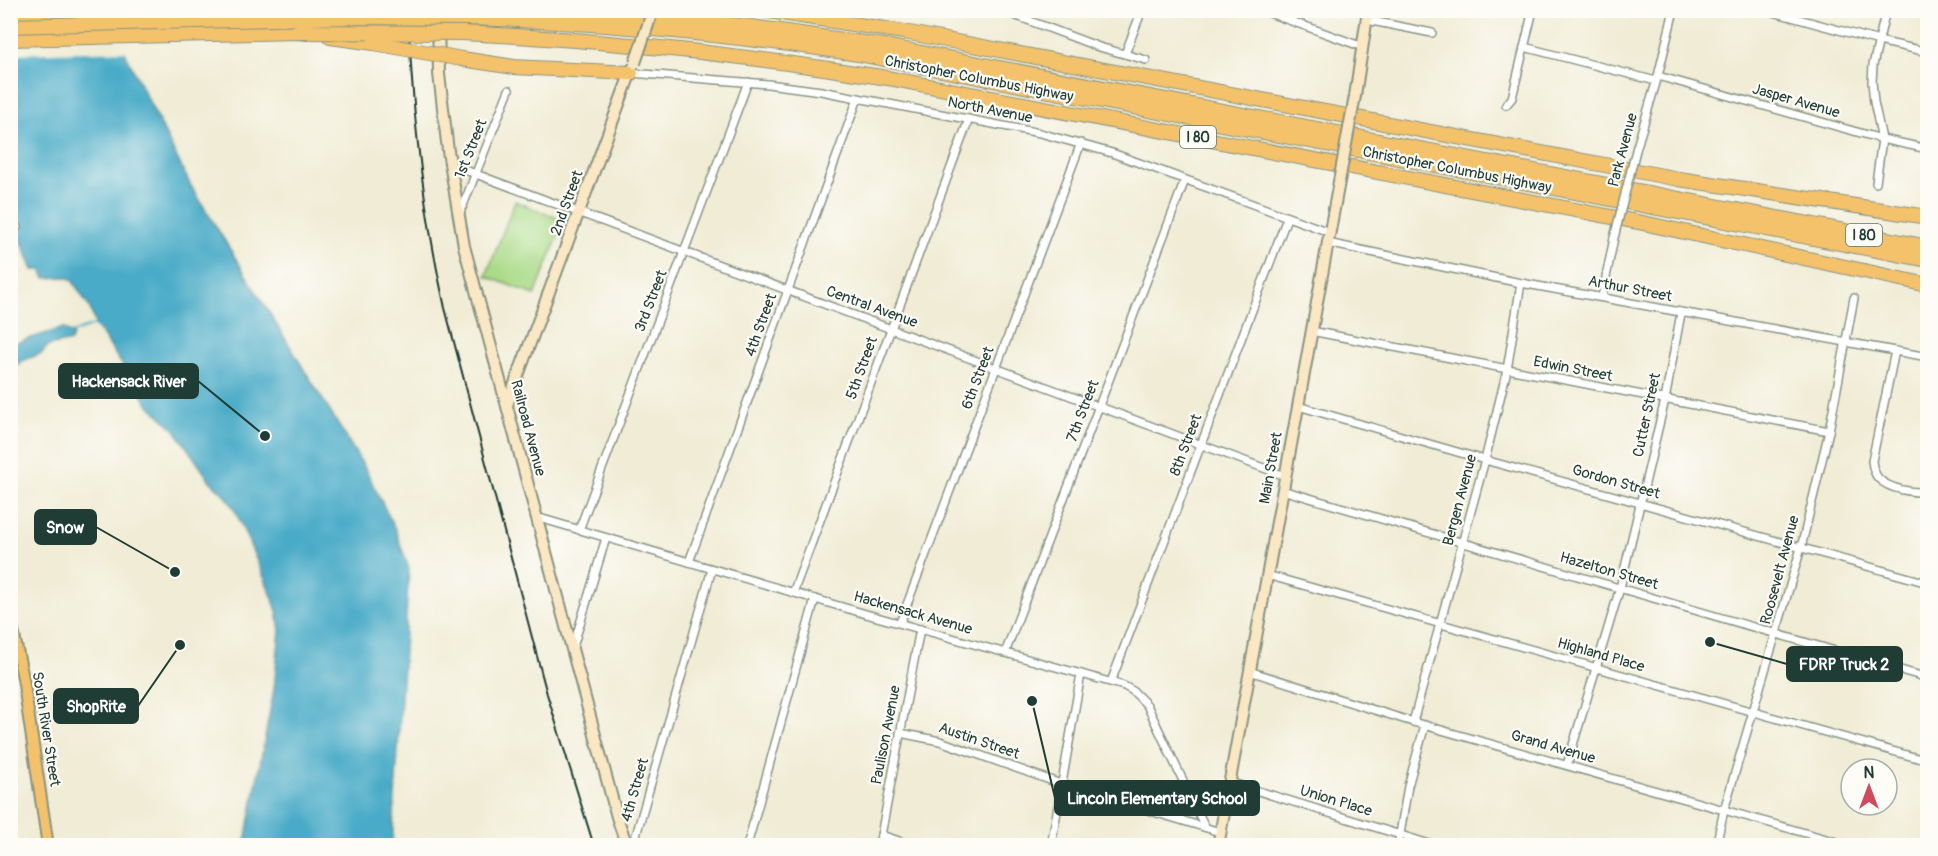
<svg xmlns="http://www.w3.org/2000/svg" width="1938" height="856" font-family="Pangolin,sans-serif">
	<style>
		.green { fill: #aadb88; stroke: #648c5e; stroke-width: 1.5 }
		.water { fill: #48abc7; stroke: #34747e; stroke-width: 1.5 }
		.pier { fill: #f0ecd5 }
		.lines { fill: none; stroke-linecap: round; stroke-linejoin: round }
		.stream { stroke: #48abc7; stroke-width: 2 }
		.street-casing { stroke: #889484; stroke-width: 10 }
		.secondary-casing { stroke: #889484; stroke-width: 14 }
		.primary-casing { stroke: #889484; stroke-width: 14 }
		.highway-casing { stroke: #889484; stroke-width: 16 }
		.street { stroke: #fff; stroke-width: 7 }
		.secondary { stroke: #fae7c3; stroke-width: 10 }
		.primary { stroke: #f3c26a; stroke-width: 10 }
		.highway { stroke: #f3c26a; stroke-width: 14 }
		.rail { stroke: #1f3d34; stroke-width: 2 }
		.street-bridge-casing { stroke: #889484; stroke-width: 10; stroke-linecap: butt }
		.secondary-bridge-casing { stroke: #889484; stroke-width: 14; stroke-linecap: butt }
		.highway-bridge-casing { stroke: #889484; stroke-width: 16; stroke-linecap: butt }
		.street-bridge { stroke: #fff; stroke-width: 7 }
		.secondary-bridge { stroke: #fae7c3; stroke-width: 10 }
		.highway-bridge { stroke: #f3c26a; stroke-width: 14 }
		.labels { text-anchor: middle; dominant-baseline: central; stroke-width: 4.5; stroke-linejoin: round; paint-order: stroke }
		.shield { fill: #fdfcf7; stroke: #62766e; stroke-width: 1.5 }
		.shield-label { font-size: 14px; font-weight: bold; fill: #1f3d34 }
		.street-label { font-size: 15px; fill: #1f3d34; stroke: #fdfcf7 }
		.leader { fill: none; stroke: #1f3d34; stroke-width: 2 }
		.callout-dot { fill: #1f3d34; stroke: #fdfcf7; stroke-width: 2 }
		.callout { fill: #1f3d34; stroke: #1f3d34; stroke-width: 2 }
		.callout-label { font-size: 16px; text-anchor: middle; font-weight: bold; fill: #fff }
	</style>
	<rect width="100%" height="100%" fill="#fdfcf7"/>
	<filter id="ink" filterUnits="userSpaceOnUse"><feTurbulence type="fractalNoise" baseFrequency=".0167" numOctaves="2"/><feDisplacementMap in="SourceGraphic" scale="12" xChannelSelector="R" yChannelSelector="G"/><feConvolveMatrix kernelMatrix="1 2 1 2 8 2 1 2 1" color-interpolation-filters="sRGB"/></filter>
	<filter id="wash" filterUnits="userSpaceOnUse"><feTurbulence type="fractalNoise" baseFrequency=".008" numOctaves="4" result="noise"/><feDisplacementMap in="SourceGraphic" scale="24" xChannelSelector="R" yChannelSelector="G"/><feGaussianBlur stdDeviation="1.35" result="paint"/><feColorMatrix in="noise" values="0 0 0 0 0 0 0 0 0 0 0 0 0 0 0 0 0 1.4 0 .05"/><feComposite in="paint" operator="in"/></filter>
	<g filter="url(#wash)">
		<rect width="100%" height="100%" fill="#f0ecd5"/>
		<path class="green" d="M515 201 564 221 535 295 486 276Z"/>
		<g class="water">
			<path d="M10 11H114L126 55 191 186 365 468 395 529 409 569 392 845H245L274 689 280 630 277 611 272 596 235 510 226 496 210 481 175 430 148 404 104 337 96 327 90 308 72 280 66 277 45 278 41 270H33L20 238 11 194Z"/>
			<path d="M63 328 73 335 71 341 48 346 42 353 22 361 11 372 12 344Z"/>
		</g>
		<path class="pier" d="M11 10H117L128 51 11 54Z"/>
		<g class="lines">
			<path class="stream" d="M71 333 97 324"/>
		</g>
	</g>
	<g filter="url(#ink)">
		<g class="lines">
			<defs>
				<g id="street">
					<path d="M1001 10 1099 47 1146 60"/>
					<path d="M1261 10 1363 47"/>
					<path d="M1766 10 1879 41 1928 52"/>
					<path d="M1367 20 1432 33"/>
					<path d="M1524 47 1656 81"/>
					<path d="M1125 54 1142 10"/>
					<path d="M631 73 768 84 821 91 1040 133 1112 153 1329 232"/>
					<path d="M1658 76 1882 139 1928 149"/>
					<path d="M1506 105 1512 98 1533 10"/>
					<path d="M1636 150 1658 76 1674 10"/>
					<path d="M449 164 1285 476"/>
					<path d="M1876 183 1882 139 1874 102 1872 82 1873 65 1886 10"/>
					<path d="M460 213 509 90"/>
					<path d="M10 229 17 227"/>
					<path d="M1327 243 1521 283 1928 357"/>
					<path d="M1602 297 1614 238"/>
					<path d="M1311 331 1829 431"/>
					<path d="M1895 351 1872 461C1873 468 1874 474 1879 479 1889 489 1915 494 1928 491"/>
					<path d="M1298 406 1485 460 1928 583"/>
					<path d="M1282 490 1928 678"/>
					<path d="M536 517 866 614 1124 686 1133 691 1147 705 1205 827"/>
					<path d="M579 530 748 82"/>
					<path d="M689 562 858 98"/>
					<path d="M1267 575 1928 761"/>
					<path d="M793 593 969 119"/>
					<path d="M900 623 1081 143"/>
					<path d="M573 647 606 538"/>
					<path d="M1005 653 1185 180"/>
					<path d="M1249 671 1413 722 1851 846"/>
					<path d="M1111 682 1287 218"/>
					<path d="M1413 722 1485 460 1507 370 1521 283"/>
					<path d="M900 733 940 741 1061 784 1220 832"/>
					<path d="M1567 765 1620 588 1665 400 1681 313"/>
					<path d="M1229 782 1436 846"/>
					<path d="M881 835 914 846"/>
					<path d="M633 846 712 569"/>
					<path d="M747 846 815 599"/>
					<path d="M879 846 920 629"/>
					<path d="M1051 846 1081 674"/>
					<path d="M1398 846 1408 786 1425 725"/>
					<path d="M1716 846 1724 810 1801 548 1829 431 1854 298"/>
				</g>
				<g id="secondary">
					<path d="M438 10 439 74 448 151 464 246 617 817 627 846"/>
					<path d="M1355 96 1368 10"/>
					<path d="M507 405 632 69"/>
					<path d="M1218 846 1338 187"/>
				</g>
				<path id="primary" d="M10 617 23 678 48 846"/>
				<g id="highway">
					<path d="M567 10 745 26 891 47 1928 247"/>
					<path d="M762 10 904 32 1679 179 1928 217"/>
					<path d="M10 14 150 10"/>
					<path d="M462 18C594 21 727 34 858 54L1928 260"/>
					<path d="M462 33C605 40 747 55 888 78L1643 223 1928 285"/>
					<path d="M330 37 374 43"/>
					<path d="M10 39 297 32 308 33"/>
					<path d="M462 59 514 67 631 73"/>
				</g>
			</defs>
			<use href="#street" class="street-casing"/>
			<use href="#secondary" class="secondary-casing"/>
			<use href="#primary" class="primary-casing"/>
			<use href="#highway" class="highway-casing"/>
			<use href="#street" class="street"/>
			<use href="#secondary" class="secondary"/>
			<use href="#primary" class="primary"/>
			<use href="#highway" class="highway"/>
			<path class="rail" d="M408 10C412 111 423 210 445 308L547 694 594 846"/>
			<defs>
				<path id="street-bridge" d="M1614 238 1636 150"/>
				<g id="secondary-bridge">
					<path d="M635 63 653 10"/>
					<path d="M1338 187 1355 96"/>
				</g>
				<g id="highway-bridge">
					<path d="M10 26 346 17 462 18"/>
					<path d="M297 32 462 33"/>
					<path d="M374 43 462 59"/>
				</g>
			</defs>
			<use href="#street-bridge" class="street-bridge-casing"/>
			<use href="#secondary-bridge" class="secondary-bridge-casing"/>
			<use href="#highway-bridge" class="highway-bridge-casing"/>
			<use href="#street-bridge" class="street-bridge"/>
			<use href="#secondary-bridge" class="secondary-bridge"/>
			<use href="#highway-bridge" class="highway-bridge"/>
		</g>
	</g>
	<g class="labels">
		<g class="shield">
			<rect x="1180" y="126" width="36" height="22" rx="4.5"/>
			<rect x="1846" y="224" width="36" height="22" rx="4.5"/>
		</g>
		<g class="shield-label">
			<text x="1198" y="137">I 80</text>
			<text x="1864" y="235">I 80</text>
		</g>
		<g class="street-label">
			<text transform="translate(979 79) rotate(11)">Christopher Columbus Highway</text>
			<text transform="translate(1796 101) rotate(16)">Jasper Avenue</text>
			<text transform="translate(990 110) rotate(11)">North Avenue</text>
			<text transform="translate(471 149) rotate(-68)">1st Street</text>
			<text transform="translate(1623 150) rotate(-75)">Park Avenue</text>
			<text transform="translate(1457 170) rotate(11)">Christopher Columbus Highway</text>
			<text transform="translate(567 203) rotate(-70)">2nd Street</text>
			<text transform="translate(1630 289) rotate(11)">Arthur Street</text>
			<text transform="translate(651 301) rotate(-69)">3rd Street</text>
			<text transform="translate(872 307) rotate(20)">Central Avenue</text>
			<text transform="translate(761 325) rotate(-70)">4th Street</text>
			<text transform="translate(862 368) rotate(-70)">5th Street</text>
			<text transform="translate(1573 369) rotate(11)">Edwin Street</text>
			<text transform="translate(978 378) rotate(-69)">6th Street</text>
			<text transform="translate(1083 411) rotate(-69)">7th Street</text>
			<text transform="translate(1647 415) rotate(-78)">Cutter Street</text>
			<text transform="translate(528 428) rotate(75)">Railroad Avenue</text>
			<text transform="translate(1186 445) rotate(-69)">8th Street</text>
			<text transform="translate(1271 468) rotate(-80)">Main Street</text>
			<text transform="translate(1616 482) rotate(16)">Gordon Street</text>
			<text transform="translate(1460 500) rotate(-75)">Bergen Avenue</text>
			<text transform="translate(1780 570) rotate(-75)">Roosevelt Avenue</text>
			<text transform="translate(1609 571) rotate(16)">Hazelton Street</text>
			<text transform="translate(913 613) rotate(16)">Hackensack Avenue</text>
			<text transform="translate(1601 655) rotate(16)">Highland Place</text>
			<text transform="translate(46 729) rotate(81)">South River Street</text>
			<text transform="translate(886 735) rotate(-79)">Paulison Avenue</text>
			<text transform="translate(979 741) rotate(19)">Austin Street</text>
			<text transform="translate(1553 747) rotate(16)">Grand Avenue</text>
			<text transform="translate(635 790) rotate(-74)">4th Street</text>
			<text transform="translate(1336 801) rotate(17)">Union Place</text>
		</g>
	</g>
	<path class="leader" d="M265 436L198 381M175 572L96 527M1710 642L1787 664M180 645L138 706M1032 701L1055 798"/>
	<g class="callout-dot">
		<circle cx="265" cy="436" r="6"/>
		<circle cx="175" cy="572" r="6"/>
		<circle cx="1710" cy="642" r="6"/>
		<circle cx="180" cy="645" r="6"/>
		<circle cx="1032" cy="701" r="6"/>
	</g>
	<g class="callout">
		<rect x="59" y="364" width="139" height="34" rx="6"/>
		<rect x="35" y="510" width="61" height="34" rx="6"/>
		<rect x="1787" y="647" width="115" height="34" rx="6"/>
		<rect x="54" y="689" width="84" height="34" rx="6"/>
		<rect x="1055" y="781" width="204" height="34" rx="6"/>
	</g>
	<g class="callout-label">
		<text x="129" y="387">Hackensack River</text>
		<text x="65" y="533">Snow</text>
		<text x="1844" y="670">FDRP Truck 2</text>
		<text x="96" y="712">ShopRite</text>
		<text x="1157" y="804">Lincoln Elementary School</text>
	</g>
	<rect width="1938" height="856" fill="none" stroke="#fdfcf7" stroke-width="36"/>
	<g transform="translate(1869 787)"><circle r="28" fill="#fdfcf7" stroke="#a4b0a9" stroke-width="1.5"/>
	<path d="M0-4.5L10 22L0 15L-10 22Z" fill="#d1495b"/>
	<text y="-9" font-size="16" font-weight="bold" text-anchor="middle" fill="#1f3d34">N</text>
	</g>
</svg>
